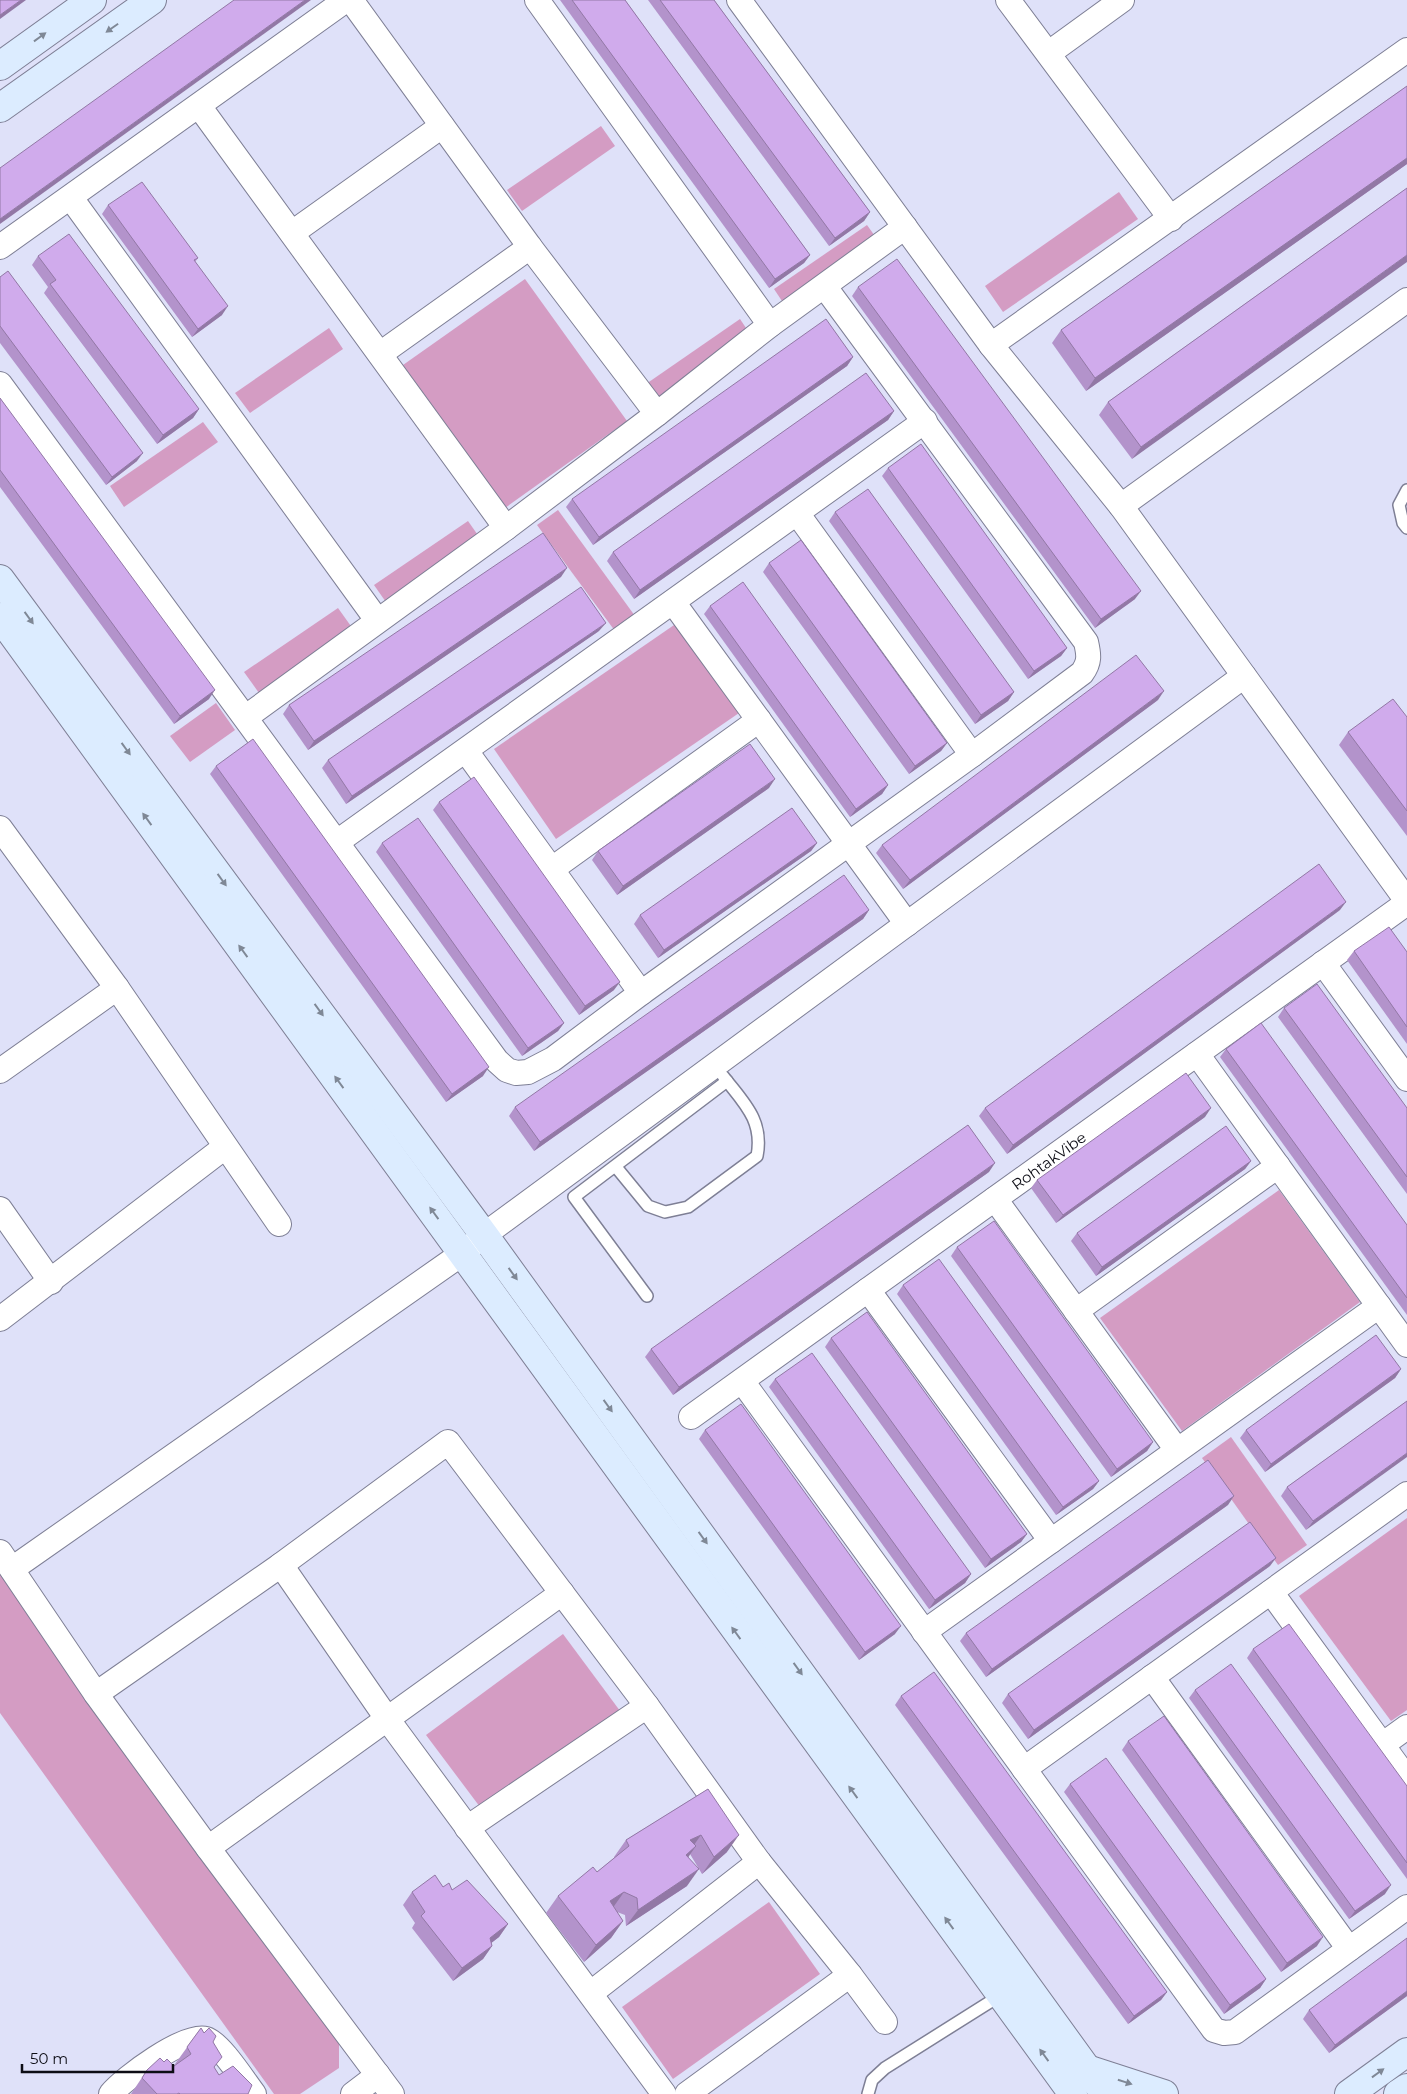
<svg xmlns="http://www.w3.org/2000/svg" width="1407" height="2094" font-family="Montserrat,sans-serif">
	<style>
		.green { fill: #d49cc3 }
		.lines { fill: none; stroke-linecap: round; stroke-linejoin: round }
		.lane-casing { stroke: #7e7f95; stroke-width: 14 }
		.street-casing { stroke: #7e7f95; stroke-width: 26 }
		.secondary-casing { stroke: #7e7f95; stroke-width: 30 }
		.lane { stroke: #fff; stroke-width: 11 }
		.street { stroke: #fff; stroke-width: 24 }
		.secondary { stroke: #dcecff; stroke-width: 28 }
		.wall { fill: #b393cb }
		.shaded-wall { fill: #9278a5 }
		.building { fill: #d0abec; stroke: #9278a5 }
		.oneway { fill: #7f8896 }
		.labels { text-anchor: middle; dominant-baseline: central; stroke-width: 4.5; stroke-linejoin: round; paint-order: stroke }
		.street-label { font-size: 15px; fill: #0d0d15; stroke: #dfe1f9 }
	</style>
	<rect width="100%" height="100%" fill="#dfe1f9"/>
	<g class="green">
		<path d="M601 126 615 146 522 211 507 190Z"/>
		<path d="M1119 192 1138 219 1003 312 985 286Z"/>
		<path d="M867 225 882 246 788 310 774 289Z"/>
		<path d="M525 279 627 421 505 508 403 365Z"/>
		<path d="M740 319 754 340 660 404 646 384Z"/>
		<path d="M329 328 343 349 250 413 235 393Z"/>
		<path d="M203 422 218 442 124 507 110 486Z"/>
		<path d="M558 510 635 616 615 631 537 525Z"/>
		<path d="M468 521 482 541 388 605 374 585Z"/>
		<path d="M338 608 353 629 259 693 244 672Z"/>
		<path d="M677 623 739 713 556 839 494 749Z"/>
		<path d="M216 703 235 730 190 762 170 736Z"/>
		<path d="M1279 1190 1360 1302 1182 1431 1100 1318Z"/>
		<path d="M1231 1437 1307 1545 1278 1565 1202 1458Z"/>
		<path d="M1407 1518V1710L1391 1721 1299 1596Z"/>
		<path d="M0 1566 339 2043V2068L300 2094H274L0 1713Z"/>
		<path d="M563 1634 629 1723 492 1823 426 1735Z"/>
		<path d="M769 1902 820 1974 673 2079 622 2007Z"/>
	</g>
	<g class="lines">
		<defs>
			<g id="lane">
				<path d="M1407 490 1399 505 1403 523 1407 528"/>
				<path d="M616 1167 648 1206 665 1212 688 1207 757 1156C764 1120 743 1102 723 1076"/>
				<path d="M647 1296 574 1197 727 1081"/>
				<path d="M868 2094 872 2080 885 2068 1001 1995"/>
			</g>
			<g id="street">
				<path d="M351 0 530 247 657 414"/>
				<path d="M537 0 770 325"/>
				<path d="M739 0 991 345 1121 506 1407 901"/>
				<path d="M1008 0 1171 219"/>
				<path d="M1049 53 1122 0"/>
				<path d="M199 106 506 528"/>
				<path d="M71 198 377 620"/>
				<path d="M292 233 442 126"/>
				<path d="M0 247 346 0"/>
				<path d="M991 345 1407 50"/>
				<path d="M380 354 530 247"/>
				<path d="M0 384 497 1061 507 1070 516 1073 528 1072 553 1059 641 993 972 755 1082 673C1090 662 1089 655 1086 642L825 287"/>
				<path d="M1121 506 1407 300"/>
				<path d="M797 513 972 755"/>
				<path d="M673 602 907 924"/>
				<path d="M246 717 506 528 657 414 770 325 905 227"/>
				<path d="M466 751 641 993"/>
				<path d="M0 828 117 988 279 1224"/>
				<path d="M337 842 925 421"/>
				<path d="M552 869 759 720"/>
				<path d="M1323 963 1407 1079"/>
				<path d="M1197 1054 1407 1345"/>
				<path d="M0 1071 117 988"/>
				<path d="M995 1199 1177 1450"/>
				<path d="M0 1209 51 1282"/>
				<path d="M868 1290 1051 1541"/>
				<path d="M1076 1311 1278 1166"/>
				<path d="M0 1319 225 1147"/>
				<path d="M742 1381 1214 2030 1224 2033 1235 2032 1407 1907"/>
				<path id="s1" d="M691 1417 1407 903"/>
				<path d="M0 1552 96 1694 208 1848 392 2094"/>
				<path d="M281 1565 388 1720 664 2094"/>
				<path d="M12 1569 463 1253 484 1235 1244 676"/>
				<path d="M1271 1592 1407 1779"/>
				<path d="M924 1632 1379 1306"/>
				<path d="M1152 1677 1349 1949"/>
				<path d="M96 1694 281 1565 448 1442 647 1706 759 1862 850 1975 885 2022"/>
				<path d="M1382 1745 1407 1727"/>
				<path d="M1024 1769 1407 1494"/>
				<path d="M467 1828 647 1706"/>
				<path d="M208 1848 562 1593"/>
				<path d="M591 1993 759 1862"/>
				<path d="M111 2094C124 2078 185 2033 206 2039 220 2043 244 2081 254 2094"/>
				<path d="M353 2094 378 2075"/>
				<path d="M687 2094 850 1975"/>
			</g>
			<g id="secondary">
				<path d="M0 66 92 0"/>
				<path d="M0 108 152 0"/>
				<path d="M0 579 484 1235 1105 2094"/>
				<path d="M0 617 1073 2094"/>
				<path d="M1087 2069 1164 2094"/>
				<path d="M1349 2094 1407 2052"/>
				<path d="M1398 2094 1407 2088"/>
			</g>
		</defs>
		<use href="#lane" class="lane-casing"/>
		<use href="#street" class="street-casing"/>
		<use href="#secondary" class="secondary-casing"/>
		<use href="#lane" class="lane"/>
		<use href="#street" class="street"/>
		<use href="#secondary" class="secondary"/>
	</g>
	<g class="wall">
		<path d="M560 0H625L810 255 804 263 769 288Z"/>
		<path d="M648 0H714L870 212 864 221 829 246Z"/>
		<path d="M1407 86V164L1086 391 1052 343 1061 330Z"/>
		<path d="M1407 188 1132 459 1099 415 1108 402Z"/>
		<path d="M108 205 198 258 195 262 222 315 192 337 102 214Z"/>
		<path d="M38 256 199 409 193 418 157 444 44 293 48 287 32 265Z"/>
		<path d="M0 277 137 461 106 485 0 343Z"/>
		<path d="M858 287 1135 599 1095 628 852 296Z"/>
		<path d="M853 357 847 366 593 545 566 507 572 499Z"/>
		<path d="M0 398 209 699 174 724 0 487Z"/>
		<path d="M894 411 888 420 634 599 607 561 613 552Z"/>
		<path d="M888 468 1067 648 1061 656 1028 679 882 476Z"/>
		<path d="M835 512 1014 692 1008 701 975 724 829 521Z"/>
		<path d="M769 563 947 743 941 751 909 774 763 572Z"/>
		<path d="M561 577 308 750 283 714 289 705Z"/>
		<path d="M710 606 888 785 882 794 850 817 704 614Z"/>
		<path d="M599 631 346 804 322 768 328 760Z"/>
		<path d="M1158 700 903 889 876 853 882 845Z"/>
		<path d="M1407 717V836L1339 745 1348 732Z"/>
		<path d="M216 766 483 1076 446 1102 210 774Z"/>
		<path d="M769 788 617 895 592 860 598 851Z"/>
		<path d="M439 802 614 990 579 1015 433 810Z"/>
		<path d="M382 843 564 1023 558 1031 522 1056 376 852Z"/>
		<path d="M817 843 811 851 658 958 634 924 640 915Z"/>
		<path d="M869 910 863 919 534 1151 509 1116 515 1107Z"/>
		<path d="M1340 910 1007 1154 979 1116 985 1108Z"/>
		<path d="M1354 951 1407 952V1044L1347 960Z"/>
		<path d="M1284 1008 1407 1108V1194L1278 1017Z"/>
		<path d="M1226 1049 1407 1225V1315L1220 1057Z"/>
		<path d="M1205 1117 1056 1223 1031 1188 1037 1180Z"/>
		<path d="M1251 1161 1245 1169 1096 1276 1071 1241 1077 1233Z"/>
		<path d="M989 1172 673 1395 645 1357 651 1349Z"/>
		<path d="M957 1247 1153 1442 1147 1451 1111 1477 951 1256Z"/>
		<path d="M903 1285 1099 1481 1093 1489 1056 1515 897 1294Z"/>
		<path d="M831 1338 1027 1534 1021 1542 985 1568 825 1347Z"/>
		<path d="M1401 1369 1395 1378 1265 1472 1240 1438 1246 1430Z"/>
		<path d="M775 1379 971 1574 965 1583 929 1609 769 1387Z"/>
		<path d="M1407 1401 1306 1530 1281 1496 1287 1487Z"/>
		<path d="M705 1430 895 1634 859 1660 699 1439Z"/>
		<path d="M1228 1505 986 1677 960 1641 966 1633Z"/>
		<path d="M1270 1566 1028 1739 1002 1703 1008 1694Z"/>
		<path d="M1253 1649 1407 1786V1879L1247 1658Z"/>
		<path d="M1195 1690 1385 1894 1349 1919 1189 1698Z"/>
		<path d="M901 1696 1167 1992 1161 2000 1128 2024 895 1705Z"/>
		<path d="M1128 1741 1317 1946 1281 1972 1122 1750Z"/>
		<path d="M1070 1784 1266 1979 1260 1988 1224 2014 1064 1792Z"/>
		<path d="M708 1789 727 1852 702 1874 690 1854 688 1858 687 1886 626 1926 625 1915 617 1912 623 1921 611 1938 584 1962 546 1913 558 1896 597 1872 614 1858V1857L626 1840Z"/>
		<path d="M443 1887 452 1890 508 1924 499 1937 491 1943 492 1946 483 1959 453 1981 412 1928 415 1923 403 1905 412 1892Z"/>
		<path d="M1407 1996 1329 2053 1303 2019 1309 2010Z"/>
		<path d="M201 2028 204 2033 213 2042 214 2068 219 2075 248 2094H131L147 2070 164 2062 174 2066 176 2065 175 2064Z"/>
	</g>
	<g class="shaded-wall">
		<path d="M21 0H26L0 19V15Z"/>
		<path d="M305 0H311L0 224V219Z"/>
		<path d="M1407 158V164L1086 391 1095 378Z"/>
		<path d="M870 212 864 221 829 246 835 238Z"/>
		<path d="M810 255 804 263 769 288 775 279Z"/>
		<path d="M1407 255V262L1132 459 1141 447Z"/>
		<path d="M228 306 222 315 192 337 198 329Z"/>
		<path d="M853 357 847 366 593 545 599 537Z"/>
		<path d="M199 409 193 418 157 444 163 435Z"/>
		<path d="M894 411 888 420 634 599 640 590Z"/>
		<path d="M143 453 137 461 106 485 112 477Z"/>
		<path d="M567 568 561 577 308 750 314 741Z"/>
		<path d="M1141 591 1135 599 1095 628 1101 619Z"/>
		<path d="M606 623 599 631 346 804 352 796Z"/>
		<path d="M1067 648 1061 656 1028 679 1034 671Z"/>
		<path d="M215 690 209 699 174 724 180 716Z"/>
		<path d="M1164 691 1158 700 903 889 910 880Z"/>
		<path d="M1014 692 1008 701 975 724 981 715Z"/>
		<path d="M947 743 941 751 909 774 915 766Z"/>
		<path d="M775 779 769 788 617 895 623 886Z"/>
		<path d="M888 785 882 794 850 817 856 809Z"/>
		<path d="M817 843 811 851 658 958 664 950Z"/>
		<path d="M1346 902 1340 910 1007 1154 1013 1145Z"/>
		<path d="M869 910 863 919 534 1151 540 1142Z"/>
		<path d="M620 982 614 990 579 1015 585 1006Z"/>
		<path d="M564 1023 558 1031 522 1056 528 1048Z"/>
		<path d="M489 1067 483 1076 446 1102 452 1094Z"/>
		<path d="M1211 1108 1205 1117 1056 1223 1063 1215Z"/>
		<path d="M1251 1161 1245 1169 1096 1276 1102 1267Z"/>
		<path d="M995 1163 989 1172 673 1395 679 1387Z"/>
		<path d="M1401 1369 1395 1378 1265 1472 1271 1464Z"/>
		<path d="M1153 1442 1147 1451 1111 1477 1117 1469Z"/>
		<path d="M1407 1453V1457L1306 1530 1313 1521Z"/>
		<path d="M1099 1481 1093 1489 1056 1515 1063 1507Z"/>
		<path d="M1234 1496 1228 1505 986 1677 992 1669Z"/>
		<path d="M1027 1534 1021 1542 985 1568 991 1559Z"/>
		<path d="M1276 1558 1270 1566 1028 1739 1034 1730Z"/>
		<path d="M971 1574 965 1583 929 1609 935 1600Z"/>
		<path d="M901 1626 895 1634 859 1660 865 1652Z"/>
		<path d="M701 1835 689 1852 690 1840Z"/>
		<path d="M739 1835 727 1852 702 1874 714 1857Z"/>
		<path d="M696 1846 684 1863 686 1855Z"/>
		<path d="M699 1869 687 1886 626 1926 638 1910Z"/>
		<path d="M1391 1885 1385 1894 1349 1919 1355 1911Z"/>
		<path d="M624 1892 612 1909 610 1901Z"/>
		<path d="M623 1921 611 1938 584 1962 596 1945Z"/>
		<path d="M508 1924 499 1937 481 1951 490 1938Z"/>
		<path d="M1323 1937 1317 1946 1281 1972 1287 1963Z"/>
		<path d="M492 1946 483 1959 453 1981 462 1968Z"/>
		<path d="M1266 1979 1260 1988 1224 2014 1230 2005Z"/>
		<path d="M1407 1991V1996L1329 2053 1335 2045Z"/>
		<path d="M1167 1992 1161 2000 1128 2024 1134 2016Z"/>
	</g>
	<g class="building">
		<path d="M0 0H21L0 15Z"/>
		<path d="M234 0H305L0 219V168Z"/>
		<path d="M572 0H625L810 255 775 279Z"/>
		<path d="M660 0H714L870 212 835 238Z"/>
		<path d="M1407 86V158L1095 378 1061 330Z"/>
		<path d="M142 182 198 258 194 260 228 306 198 329 108 205Z"/>
		<path d="M1407 188V255L1141 447 1108 402Z"/>
		<path d="M69 234 199 409 163 435 50 284 56 280 38 256Z"/>
		<path d="M897 259 1141 591 1101 619 858 287Z"/>
		<path d="M8 271 143 453 112 477 0 326V277Z"/>
		<path d="M826 319 853 357 599 537 572 499Z"/>
		<path d="M866 373 894 411 640 590 613 552Z"/>
		<path d="M0 398 215 690 180 716 0 470Z"/>
		<path d="M921 444 1067 648 1034 671 888 468Z"/>
		<path d="M868 489 1014 692 981 715 835 512Z"/>
		<path d="M543 533 567 568 314 741 289 705Z"/>
		<path d="M801 540 947 743 915 766 769 563Z"/>
		<path d="M743 582 888 785 856 809 710 606Z"/>
		<path d="M581 587 606 623 352 796 328 760Z"/>
		<path d="M1136 655 1164 691 910 880 882 845Z"/>
		<path d="M1393 699 1407 717V811L1348 732Z"/>
		<path d="M253 739 489 1067 452 1094 216 766Z"/>
		<path d="M750 744 775 779 623 886 598 851Z"/>
		<path d="M474 777 620 982 585 1006 439 802Z"/>
		<path d="M792 808 817 843 664 950 640 915Z"/>
		<path d="M418 818 564 1023 528 1048 382 843Z"/>
		<path d="M1319 864 1346 902 1013 1145 985 1108Z"/>
		<path d="M844 875 869 910 540 1142 515 1107Z"/>
		<path d="M1389 927 1407 952V1027L1354 951Z"/>
		<path d="M1317 984 1407 1108V1177L1284 1008Z"/>
		<path d="M1261 1023 1407 1225V1298L1226 1049Z"/>
		<path d="M1186 1073 1211 1108 1063 1215 1037 1180Z"/>
		<path d="M968 1125 995 1163 679 1387 651 1349Z"/>
		<path d="M1226 1126 1251 1161 1102 1267 1077 1233Z"/>
		<path d="M994 1221 1153 1442 1117 1469 957 1247Z"/>
		<path d="M939 1259 1099 1481 1063 1507 903 1285Z"/>
		<path d="M867 1312 1027 1534 991 1559 831 1338Z"/>
		<path d="M1376 1335 1401 1369 1271 1464 1246 1430Z"/>
		<path d="M812 1353 971 1574 935 1600 775 1379Z"/>
		<path d="M1407 1401V1453L1313 1521 1287 1487Z"/>
		<path d="M741 1404 901 1626 865 1652 705 1430Z"/>
		<path d="M1208 1460 1234 1496 992 1669 966 1633Z"/>
		<path d="M1250 1522 1276 1558 1034 1730 1008 1694Z"/>
		<path d="M1289 1624 1407 1786V1863L1253 1649Z"/>
		<path d="M1231 1664 1391 1885 1355 1911 1195 1690Z"/>
		<path d="M934 1672 1167 1992 1134 2016 901 1696Z"/>
		<path d="M1164 1716 1323 1937 1287 1963 1128 1741Z"/>
		<path d="M1106 1758 1266 1979 1230 2005 1070 1784Z"/>
		<path d="M708 1789 739 1835 714 1857 701 1835 690 1840 696 1846 686 1855 699 1869 638 1910 637 1898 624 1892 610 1901 623 1921 596 1945 558 1896 593 1867 597 1872 629 1846 626 1840Z"/>
		<path d="M435 1875 443 1887 449 1883 452 1890 467 1880 508 1924 490 1938 492 1946 462 1968 421 1916 425 1912 412 1892Z"/>
		<path d="M1407 1938V1991L1335 2045 1309 2010Z"/>
		<path d="M201 2028 204 2033 209 2028 216 2036 213 2042 222 2057 214 2067 219 2075 233 2066 252 2085 248 2094H180L179 2093 177 2094H157L142 2078 147 2070 160 2058 164 2062 167 2059 174 2066 191 2054 187 2047Z"/>
	</g>
	<defs><path id="oneway-solid" d="M-6-.8H1V-3.2L6.5 0L1 3.2V.8H-6Z" transform="scale(1.25)"/></defs>
	<g class="oneway">
		<use href="#oneway-solid" transform="translate(112 28) rotate(145)"/>
		<use href="#oneway-solid" transform="translate(40 37) rotate(-36)"/>
		<use href="#oneway-solid" transform="translate(29 618) rotate(54)"/>
		<use href="#oneway-solid" transform="translate(126 749) rotate(54)"/>
		<use href="#oneway-solid" transform="translate(147 819) rotate(-126)"/>
		<use href="#oneway-solid" transform="translate(222 880) rotate(54)"/>
		<use href="#oneway-solid" transform="translate(243 951) rotate(-126)"/>
		<use href="#oneway-solid" transform="translate(319 1010) rotate(54)"/>
		<use href="#oneway-solid" transform="translate(339 1082) rotate(-126)"/>
		<use href="#oneway-solid" transform="translate(434 1213) rotate(-126)"/>
		<use href="#oneway-solid" transform="translate(513 1274) rotate(54)"/>
		<use href="#oneway-solid" transform="translate(608 1406) rotate(54)"/>
		<use href="#oneway-solid" transform="translate(703 1538) rotate(54)"/>
		<use href="#oneway-solid" transform="translate(736 1633) rotate(-126)"/>
		<use href="#oneway-solid" transform="translate(798 1669) rotate(54)"/>
		<use href="#oneway-solid" transform="translate(853 1792) rotate(-126)"/>
		<use href="#oneway-solid" transform="translate(949 1923) rotate(-126)"/>
		<use href="#oneway-solid" transform="translate(1044 2055) rotate(-126)"/>
		<use href="#oneway-solid" transform="translate(1378 2073) rotate(-36)"/>
		<use href="#oneway-solid" transform="translate(1125 2082) rotate(18)"/>
	</g>
	<g class="labels">
		<g class="street-label">
			<text stroke="none"><textPath href="#s1" startOffset="440">RohtakVibe</textPath></text>
		</g>
	</g>
	<path d="M22 2064v8h151v-8" fill="none" stroke="#0d0d15" stroke-width="2.5"/>
	<text x="30" y="2064" font-size="15" fill="#0d0d15" stroke="#dfe1f9" stroke-width="4" paint-order="stroke">50 m</text>
</svg>
